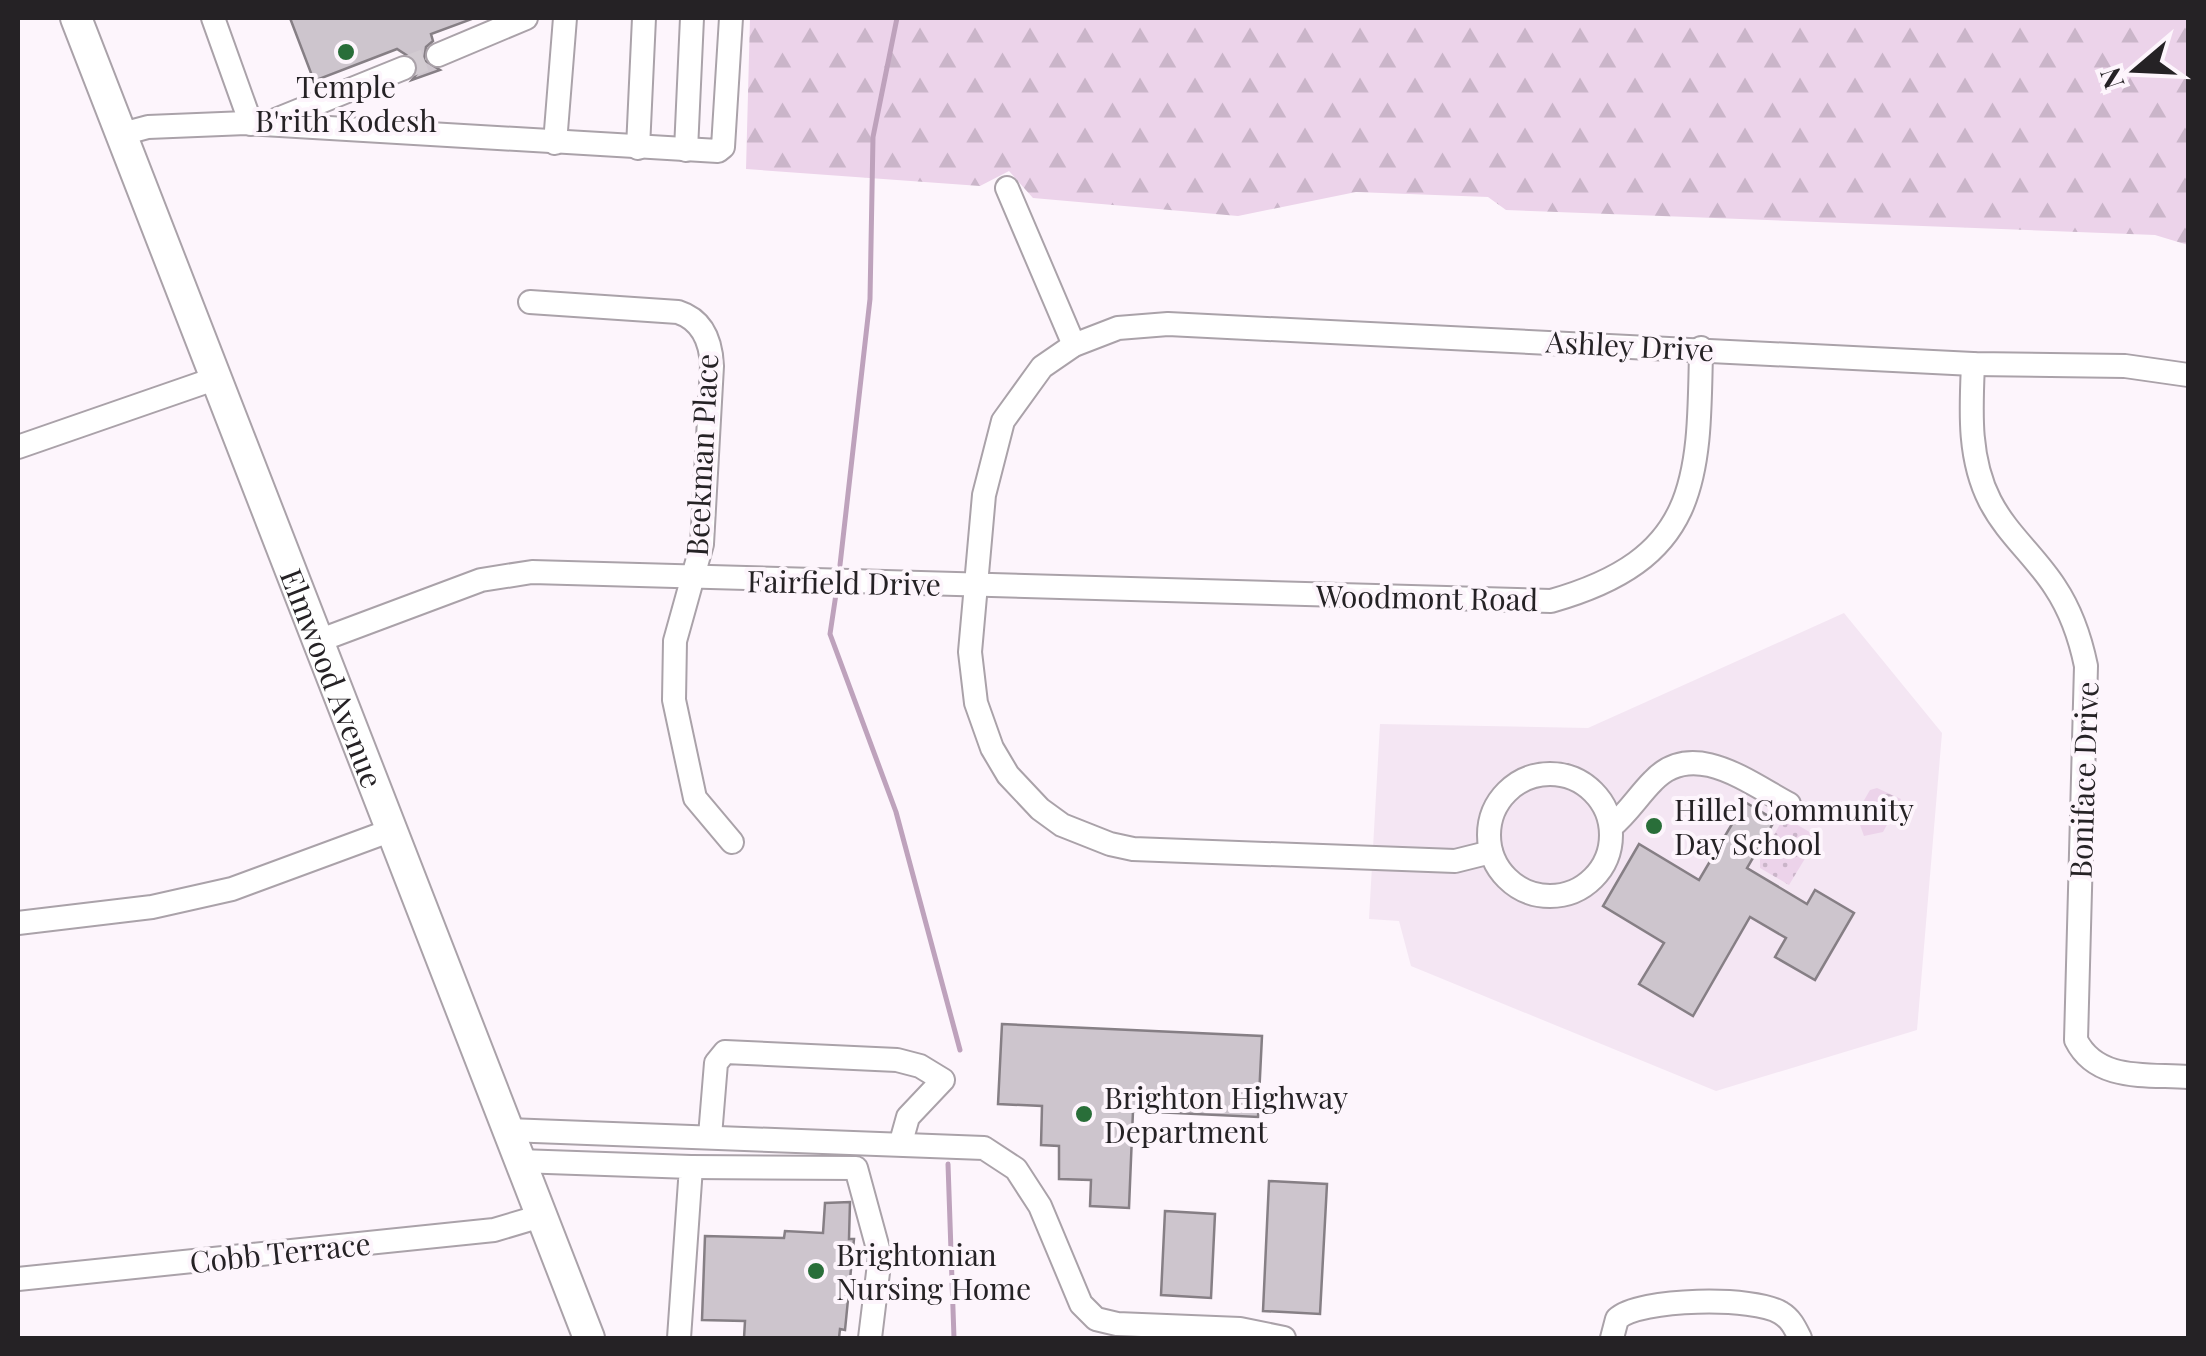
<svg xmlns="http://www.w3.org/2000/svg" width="2206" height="1356" font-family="'Playfair Display',serif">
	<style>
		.built { fill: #f4e6f3 }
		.forest { fill: url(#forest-firs) }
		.park { fill: url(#park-crowns) }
		.garden { fill: url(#garden-dots) }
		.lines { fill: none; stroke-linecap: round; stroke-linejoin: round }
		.stream { stroke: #bea2bc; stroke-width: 5 }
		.building { fill: #cdc5cd; stroke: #867f85; stroke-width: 2.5 }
		.minor-tunnel { stroke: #d2cbd1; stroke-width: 22; stroke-dasharray: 22 11; stroke-linecap: butt }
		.minor-casing { stroke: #aaa2a9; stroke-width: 26 }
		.major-casing { stroke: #aaa2a9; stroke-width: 34 }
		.minor { stroke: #fff; stroke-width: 22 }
		.major { stroke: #fff; stroke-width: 30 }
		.poi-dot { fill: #296e39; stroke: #fdf5fc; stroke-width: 4 }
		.labels { text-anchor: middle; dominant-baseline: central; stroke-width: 8; stroke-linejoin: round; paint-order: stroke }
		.poi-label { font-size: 30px; fill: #252225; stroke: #fdf5fc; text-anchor: start }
		.street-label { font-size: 30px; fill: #252225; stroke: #fdf5fc }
	</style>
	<defs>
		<pattern id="forest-firs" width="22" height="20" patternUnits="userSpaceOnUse" patternTransform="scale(2.5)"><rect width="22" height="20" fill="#ecd3ea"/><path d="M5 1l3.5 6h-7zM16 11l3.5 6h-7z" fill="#cab5c9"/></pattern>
		<pattern id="park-crowns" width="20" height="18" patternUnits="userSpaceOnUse" patternTransform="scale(2.5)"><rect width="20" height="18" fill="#ecd3ea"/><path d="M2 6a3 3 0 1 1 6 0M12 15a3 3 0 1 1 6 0" fill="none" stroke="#cab5c9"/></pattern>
		<pattern id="garden-dots" width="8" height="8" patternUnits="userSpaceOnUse" patternTransform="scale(2.5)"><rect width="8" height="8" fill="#ecd3ea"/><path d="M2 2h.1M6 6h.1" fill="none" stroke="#cab5c9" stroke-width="1.8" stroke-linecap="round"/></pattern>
	</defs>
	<rect width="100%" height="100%" fill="#fdf5fc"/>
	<path class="built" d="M1844 613 1942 733 1917 1030 1716 1091 1411 966 1399 921 1369 919 1380 724 1588 728Z"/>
	<path class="forest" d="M750 18H2188V245L2155 235 1506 210 1488 197 1356 192 1238 216 1033 198 1009 171 980 186 746 169Z"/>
	<path class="park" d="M1877 788 1901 799 1883 832 1864 836 1856 814 1870 790Z"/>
	<path class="garden" d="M1784 817 1818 837 1789 885 1760 868V860Z"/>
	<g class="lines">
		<g class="stream">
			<path d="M840 565 870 299 873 137 897 18"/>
			<path d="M836 594 830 634 896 812 960 1050"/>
			<path d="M948 1164 954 1338"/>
		</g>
	</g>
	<g class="building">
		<path d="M290 18H472V19L431 34 433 41 426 47 424 60 440 70 412 80 419 71 417 62 397 49 314 81Z"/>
		<path d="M1745 802 1775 820 1747 868 1807 904 1815 890 1854 913 1815 980 1775 957 1786 938 1750 917 1693 1016 1639 984 1664 943 1603 906 1639 844 1699 880Z"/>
		<path d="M1002 1024 1262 1036 1258 1117 1133 1111 1129 1208 1090 1206 1091 1180 1059 1179V1146L1041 1145 1042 1106 998 1104Z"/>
		<path d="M1269 1181 1327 1184 1320 1314 1263 1311Z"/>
		<path d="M850 1202 849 1239H854L845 1330 840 1329 839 1338H744L745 1321 702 1320 705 1236 784 1238 785 1231 823 1233 825 1203Z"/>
		<path d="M1165 1211 1215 1214 1211 1298 1161 1295Z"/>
	</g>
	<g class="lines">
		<path class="minor-tunnel" d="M404 68 438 55"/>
		<defs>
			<g id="minor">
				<path d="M213 18 251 124"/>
				<path d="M438 55 526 18"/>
				<path d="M273 121 404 68"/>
				<path d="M122 134 148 127 246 123 718 151 723 147 731 18"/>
				<path d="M555 143 565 18"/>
				<path d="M638 148 644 18"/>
				<path d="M686 150 692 18"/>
				<path d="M1007 188 1074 345"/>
				<path d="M530 302 678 312C703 320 711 342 712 366L702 544 675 641 674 700 695 798 732 842"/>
				<path d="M1973 364C1971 410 1968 458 1990 501 2007 534 2035 556 2055 587 2071 611 2080 637 2086 666L2076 1040C2097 1082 2147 1074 2188 1077"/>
				<path d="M18 447 217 378"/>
				<path d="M318 641 481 580 532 572 1551 601C1699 559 1699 482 1701 348"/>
				<circle cx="1550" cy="835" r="61"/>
				<path d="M1611 827C1628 813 1638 796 1653 781 1693 738 1749 783 1789 804"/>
				<path d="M1491 852 1455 861 1133 849 1110 844 1062 825 1040 809 1008 775 992 748 976 703 970 652 984 495 1003 421 1042 367 1074 345 1118 328 1168 324 1973 364 2125 366 2188 375"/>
				<path d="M18 923 152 907 232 889 392 830"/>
				<path d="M507 1130 984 1148 1016 1169 1040 1206 1081 1304 1096 1319 1117 1324 1240 1329 1284 1338"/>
				<path d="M710 1136 716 1063 725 1052 897 1060 920 1066 943 1080 908 1117 901 1142"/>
				<path d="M519 1161 691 1167 679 1338"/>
				<path d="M691 1167 856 1168 880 1256 870 1338"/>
				<path d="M18 1279 494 1230 541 1216"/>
				<path d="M1612 1338 1617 1319C1639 1298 1755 1296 1781 1313 1791 1319 1795 1328 1800 1338"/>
			</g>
			<g id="major">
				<path id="s1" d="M76 18 589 1338"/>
			</g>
		</defs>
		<use href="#minor" class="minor-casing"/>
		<use href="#major" class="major-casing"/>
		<use href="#minor" class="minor"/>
		<use href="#major" class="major"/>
	</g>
	<g class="poi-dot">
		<circle cx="346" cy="52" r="10"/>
		<circle cx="1654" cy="826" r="10"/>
		<circle cx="1084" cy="1114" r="10"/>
		<circle cx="816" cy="1271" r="10"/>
	</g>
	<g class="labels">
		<g class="poi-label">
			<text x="346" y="86" text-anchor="middle">Temple<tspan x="346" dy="34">B'rith Kodesh</tspan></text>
			<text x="1674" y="809">Hillel Community<tspan x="1674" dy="34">Day School</tspan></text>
			<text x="1104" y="1097">Brighton Highway<tspan x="1104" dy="34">Department</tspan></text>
			<text x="836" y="1254">Brightonian<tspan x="836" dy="34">Nursing Home</tspan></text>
		</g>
		<g class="street-label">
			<text transform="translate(1630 345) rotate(3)">Ashley Drive</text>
			<text transform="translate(701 455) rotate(-87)">Beekman Place</text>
			<text transform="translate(844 582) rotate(1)">Fairfield Drive</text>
			<text transform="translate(1427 597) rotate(1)">Woodmont Road</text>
			<text stroke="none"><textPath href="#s1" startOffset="708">Elmwood Avenue</textPath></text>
			<text transform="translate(2083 780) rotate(-88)">Boniface Drive</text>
			<text transform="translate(280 1252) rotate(-6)">Cobb Terrace</text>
		</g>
	</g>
	<rect width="2206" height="1356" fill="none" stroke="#252225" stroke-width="40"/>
	<g transform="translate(2136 70) rotate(251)" stroke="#fdf5fc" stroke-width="8" paint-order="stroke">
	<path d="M0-8L18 38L0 25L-18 38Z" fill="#252225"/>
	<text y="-15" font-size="28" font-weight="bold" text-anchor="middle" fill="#252225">N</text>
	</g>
</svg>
